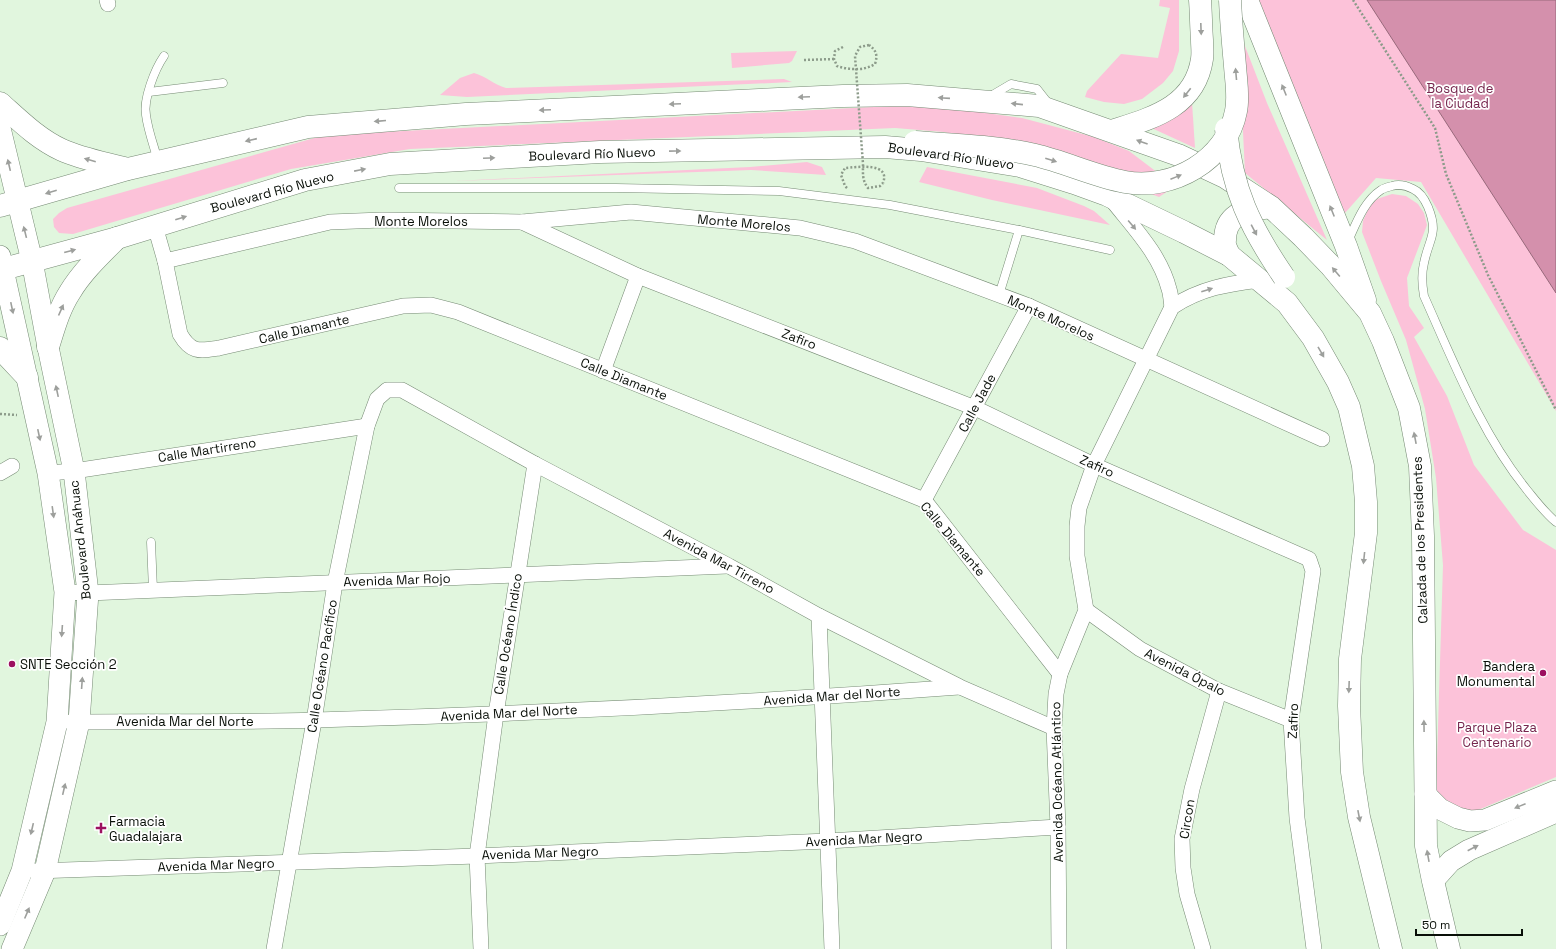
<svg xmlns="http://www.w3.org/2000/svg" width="1556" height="949" font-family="'Space Grotesk',sans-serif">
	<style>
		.green { fill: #fcc2d9 }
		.water { fill: #d490ac; stroke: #97697b }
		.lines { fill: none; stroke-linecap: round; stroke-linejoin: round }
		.service-casing { stroke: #768a74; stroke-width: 9 }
		.minor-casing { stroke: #768a74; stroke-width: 16 }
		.secondary-casing { stroke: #768a74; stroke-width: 22 }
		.trunk-casing { stroke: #768a74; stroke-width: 23 }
		.path { stroke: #8c9b8a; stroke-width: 2.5; stroke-dasharray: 2 2; stroke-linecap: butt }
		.service { stroke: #fff; stroke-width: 8 }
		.minor { stroke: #fff; stroke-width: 15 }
		.secondary { stroke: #fff; stroke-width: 21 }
		.trunk { stroke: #fff; stroke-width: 22 }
		.trunk-bridge-casing { stroke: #768a74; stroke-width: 23; stroke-linecap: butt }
		.path-bridge { stroke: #8c9b8a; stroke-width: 2.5; stroke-dasharray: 2 2; stroke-linecap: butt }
		.trunk-bridge { stroke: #fff; stroke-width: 22 }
		.oneway { fill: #9d9f9c }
		.poi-dot { fill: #9c1060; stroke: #fff; stroke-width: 1.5 }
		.labels { text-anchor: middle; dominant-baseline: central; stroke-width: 3.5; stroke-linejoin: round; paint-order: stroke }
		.park-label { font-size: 13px; fill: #76264e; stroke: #fff }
		.street-label { font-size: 13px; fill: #090f08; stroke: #fff }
		.poi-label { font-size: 13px; fill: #090f08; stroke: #fff; text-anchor: start }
	</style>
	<rect width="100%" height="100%" fill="#e1f6de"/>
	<g class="green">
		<path d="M1160 0H1179V51L1173 71 1163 83 1142 99 1124 104 1104 102 1085 97 1087 91 1121 54 1158 58 1170 8 1159 6Z"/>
		<path d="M1255 0H1556V411L1421 182 1376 178 1345 213Z"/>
		<path d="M1238 28 1267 103 1327 240 1245 173Z"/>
		<path d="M797 51 792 61 789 63 732 68 731 53Z"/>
		<path d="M474 73C486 76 494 85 506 88L784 79 792 82 467 97 440 95 460 78Z"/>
		<path d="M1191 87 1195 148 1145 125Z"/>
		<path d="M911 105 979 112 1022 118 1094 137 1129 151 1166 179 1168 191 1159 197 1050 155 944 132 895 128 410 149 291 169 73 234 59 233 54 227 53 219 59 213 67 208 325 135Z"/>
		<path d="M807 162 822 167 826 175 751 170 454 181 750 167Z"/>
		<path d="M927 167 1037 188 1084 206 1094 211 1110 225 992 200 919 182Z"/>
		<path d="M1392 194 1406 196 1418 204 1424 213 1427 225 1407 278 1409 306 1424 328 1414 337 1447 396 1474 465 1523 530 1556 550V777L1471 813 1447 806 1436 792 1443 565 1436 478 1425 409 1406 340 1381 281 1362 232 1363 221 1369 207 1377 199Z"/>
	</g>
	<path class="water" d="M1367 0H1556V293Z"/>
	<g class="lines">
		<defs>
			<g id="service">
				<path d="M149 92 223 83"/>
				<path d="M989 97 1011 84 1037 89 1048 103"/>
				<path d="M158 161C154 146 148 131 146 115 143 99 155 69 164 56"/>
				<path d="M399 188H616L779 191 890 205 1019 230"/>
				<path d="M1348 241C1356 224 1364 201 1381 190 1384 188 1388 187 1392 186 1399 184 1407 186 1413 189 1420 192 1425 200 1428 207 1439 234 1429 238 1424 263 1421 275 1422 285 1424 296 1454 363 1481 433 1527 490 1536 501 1545 513 1556 522"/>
				<path d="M999 295 1019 230 1110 250"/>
				<path d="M151 542 153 590"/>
			</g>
			<g id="minor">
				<path d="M107 0 108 4"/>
				<path d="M1112 200C1133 227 1160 254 1169 289 1171 295 1171 301 1172 307"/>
				<path d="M522 222 638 276 975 408 1094 465 1309 559 1313 571 1291 720 1297 818 1314 949"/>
				<path d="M155 226 165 261 330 222 382 220 522 222 631 212 800 228 855 241 1029 306 1322 439"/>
				<path d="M165 261 180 334C191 353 199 351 219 348L403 306 431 305 458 312 924 500 1060 674"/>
				<path d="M603 371 638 276"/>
				<path d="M0 473 12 466"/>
				<path d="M48 473 74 471 367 426"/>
				<path d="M924 500 1029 306"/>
				<path d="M65 592 88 593 727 566"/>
				<path d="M1086 610 1140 649 1219 691 1291 720"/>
				<path d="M819 616 832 949"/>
				<path d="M70 722C152 721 234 723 316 720 530 714 745 703 959 687"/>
				<path d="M35 871 477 856 828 841 1058 827"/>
				<path d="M274 949 314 721 335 583 367 426 377 399 387 390H402L535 464 729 566 819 616 960 687 1054 728"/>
				<path d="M481 949 477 856 496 714 535 464"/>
				<path d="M1059 949 1058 827 1054 728 1056 694 1060 674 1086 610 1077 556V526L1079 508 1094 465 1172 307C1201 288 1227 284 1260 280"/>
				<path d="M1203 949 1187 894 1183 868 1182 839 1192 789 1219 691"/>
			</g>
			<g id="secondary">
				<path d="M0 128 32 261 48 347 74 471 88 593 79 722 45 871 12 949"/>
				<path d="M0 256 48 473 65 592 57 722 22 871 0 925"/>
				<path d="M1425 794 1440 809 1458 818 1470 821 1485 820 1556 791"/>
				<path d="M1433 881 1451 861 1469 850 1556 812"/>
			</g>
			<g id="trunk">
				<path d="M1247 0 1346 246 1365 300"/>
				<path d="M0 103C19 120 38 139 62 150 82 159 105 163 127 169"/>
				<path d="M1112 131C1152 118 1195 107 1202 59 1203 53 1202 46 1202 40 1201 27 1201 13 1200 0"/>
				<path d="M0 206 128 169 308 127 466 114 843 96 907 95 1039 106 1178 155 1225 177 1271 207 1303 237 1330 265 1370 313 1383 341 1409 408 1420 466 1423 536 1426 846 1433 881 1449 949"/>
				<path d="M1229 255C1227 250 1224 245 1225 240 1225 216 1244 208 1265 208"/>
				<path d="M0 270 117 238 305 180 390 164 600 152 885 147 921 150 1020 166 1074 183 1107 195 1184 232 1229 255 1287 303 1313 338 1338 382 1349 407 1363 466 1366 502V533L1350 659 1349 706 1352 772 1359 817 1391 949"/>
				<path d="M48 347C54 328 59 309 70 292 82 272 100 255 117 238"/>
				<path d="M0 348 27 377"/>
			</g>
		</defs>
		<use href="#service" class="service-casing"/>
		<use href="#minor" class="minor-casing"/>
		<use href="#secondary" class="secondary-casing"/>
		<use href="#trunk" class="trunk-casing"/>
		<g class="path">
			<path d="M1353 0 1435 128 1446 174 1488 275 1556 410"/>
			<path d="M843 47 835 51 834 59 837 66C849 70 864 71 875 64 878 55 876 50 869 45"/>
			<path d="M804 60 834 59"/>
			<path d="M847 188 845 186 841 175 845 168C857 167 891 162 883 183"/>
			<path d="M0 414 17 415"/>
		</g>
		<use href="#service" class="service"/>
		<use href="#minor" class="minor"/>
		<use href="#secondary" class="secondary"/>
		<use href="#trunk" class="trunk"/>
		<defs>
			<g id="trunk-bridge">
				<path d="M1226 129C1232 190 1250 227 1284 277"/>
				<path d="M915 142C955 145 996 146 1035 155 1065 162 1094 176 1125 182 1172 191 1227 160 1236 111 1239 97 1236 81 1235 66 1233 44 1231 22 1230 0"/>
			</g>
		</defs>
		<use href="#trunk-bridge" class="trunk-bridge-casing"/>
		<path class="path-bridge" d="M869 45 860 47 855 56 863 164C863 174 862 180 868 188L880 186 883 183"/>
		<use href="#trunk-bridge" class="trunk-bridge"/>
	</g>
	<defs><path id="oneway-solid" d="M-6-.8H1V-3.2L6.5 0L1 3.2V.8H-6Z"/></defs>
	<g class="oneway">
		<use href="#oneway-solid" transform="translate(1201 29) rotate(88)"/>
		<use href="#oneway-solid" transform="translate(1236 74) rotate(-95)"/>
		<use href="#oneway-solid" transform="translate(1284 90) rotate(-112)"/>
		<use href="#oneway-solid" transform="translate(1187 93) rotate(128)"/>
		<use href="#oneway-solid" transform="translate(804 97) rotate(177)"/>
		<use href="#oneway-solid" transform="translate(944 98) rotate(-176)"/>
		<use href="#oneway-solid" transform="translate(675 104) rotate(177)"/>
		<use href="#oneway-solid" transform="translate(1017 104) rotate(-174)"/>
		<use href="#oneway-solid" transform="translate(545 110) rotate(177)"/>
		<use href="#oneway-solid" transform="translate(380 121) rotate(175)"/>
		<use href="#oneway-solid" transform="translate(251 140) rotate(167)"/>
		<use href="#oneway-solid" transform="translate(1142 142) rotate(-160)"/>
		<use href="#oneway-solid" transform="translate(675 151) rotate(-1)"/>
		<use href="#oneway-solid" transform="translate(489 158) rotate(-3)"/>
		<use href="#oneway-solid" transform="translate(90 160) rotate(-164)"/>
		<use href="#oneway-solid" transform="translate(1051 160) rotate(17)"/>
		<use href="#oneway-solid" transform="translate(9 165) rotate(-103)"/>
		<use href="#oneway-solid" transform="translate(360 170) rotate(-11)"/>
		<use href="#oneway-solid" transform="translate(1176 177) rotate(-22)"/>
		<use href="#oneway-solid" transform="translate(51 192) rotate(163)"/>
		<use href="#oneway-solid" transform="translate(1332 211) rotate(-112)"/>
		<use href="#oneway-solid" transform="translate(181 218) rotate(-17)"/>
		<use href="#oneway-solid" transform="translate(1132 225) rotate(50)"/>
		<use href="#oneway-solid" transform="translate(1254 230) rotate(62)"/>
		<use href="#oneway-solid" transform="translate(25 232) rotate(-104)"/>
		<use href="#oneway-solid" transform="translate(70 251) rotate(-15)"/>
		<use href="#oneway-solid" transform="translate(1336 272) rotate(-130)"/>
		<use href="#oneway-solid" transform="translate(1207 290) rotate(-18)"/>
		<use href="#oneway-solid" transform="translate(12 308) rotate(78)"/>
		<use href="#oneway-solid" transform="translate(61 310) rotate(-66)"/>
		<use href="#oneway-solid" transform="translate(1321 352) rotate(60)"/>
		<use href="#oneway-solid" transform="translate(57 391) rotate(-102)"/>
		<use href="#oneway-solid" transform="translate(39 435) rotate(78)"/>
		<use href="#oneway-solid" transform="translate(1415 438) rotate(-101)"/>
		<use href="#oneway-solid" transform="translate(53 512) rotate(82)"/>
		<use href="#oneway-solid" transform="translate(1364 558) rotate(96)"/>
		<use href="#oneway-solid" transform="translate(62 631) rotate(94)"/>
		<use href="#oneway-solid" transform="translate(82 683) rotate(-86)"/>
		<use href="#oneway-solid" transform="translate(1349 687) rotate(92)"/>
		<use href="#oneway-solid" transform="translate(1424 726) rotate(-91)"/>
		<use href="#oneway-solid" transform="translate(64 789) rotate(-77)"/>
		<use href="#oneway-solid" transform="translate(1520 806) rotate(158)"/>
		<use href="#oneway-solid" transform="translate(1359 816) rotate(79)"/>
		<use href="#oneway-solid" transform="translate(32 829) rotate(103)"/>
		<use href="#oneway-solid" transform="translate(1473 848) rotate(-27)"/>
		<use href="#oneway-solid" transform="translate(1428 856) rotate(-100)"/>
		<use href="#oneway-solid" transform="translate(27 913) rotate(-67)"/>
	</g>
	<g class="poi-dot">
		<circle cx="12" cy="664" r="4"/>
		<circle cx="1543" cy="673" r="4"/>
		<path d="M99 822h4v4h4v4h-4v4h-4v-4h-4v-4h4z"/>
	</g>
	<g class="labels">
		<g class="park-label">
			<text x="1460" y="88">Bosque de<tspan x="1460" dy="15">la Ciudad</tspan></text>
			<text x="1497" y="727">Parque Plaza<tspan x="1497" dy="15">Centenario</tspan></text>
		</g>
		<g class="street-label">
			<text transform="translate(592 154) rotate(-2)">Boulevard Río Nuevo</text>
			<text transform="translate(951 156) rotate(8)">Boulevard Río Nuevo</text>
			<text transform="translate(272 192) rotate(-15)">Boulevard Río Nuevo</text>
			<text x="421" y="221">Monte Morelos</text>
			<text transform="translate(744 223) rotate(5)">Monte Morelos</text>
			<text transform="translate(1051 318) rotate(24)">Monte Morelos</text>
			<text transform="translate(304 329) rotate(-13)">Calle Diamante</text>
			<text transform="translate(799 339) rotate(21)">Zafiro</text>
			<text transform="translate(624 379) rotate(22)">Calle Diamante</text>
			<text transform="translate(977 403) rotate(-62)">Calle Jade</text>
			<text transform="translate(207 450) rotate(-9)">Calle Martirreno</text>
			<text transform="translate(1097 466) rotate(24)">Zafiro</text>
			<text transform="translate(953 539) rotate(50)">Calle Diamante</text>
			<text transform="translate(80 540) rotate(-96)">Boulevard Anáhuac</text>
			<text transform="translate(1420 540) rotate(-92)">Calzada de los Presidentes</text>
			<text transform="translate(719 561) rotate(28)">Avenida Mar Tirreno</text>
			<text transform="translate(397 580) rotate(-2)">Avenida Mar Rojo</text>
			<text transform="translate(508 634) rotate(-81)">Calle Océano Índico</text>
			<text transform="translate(322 666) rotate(-81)">Calle Océano Pacífico</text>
			<text transform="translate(1185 672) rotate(27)">Avenida Ópalo</text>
			<text transform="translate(832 696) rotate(-4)">Avenida Mar del Norte</text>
			<text transform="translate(509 713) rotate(-3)">Avenida Mar del Norte</text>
			<text x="185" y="721">Avenida Mar del Norte</text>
			<text transform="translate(1293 721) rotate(-88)">Zafiro</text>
			<text transform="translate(1057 782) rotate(-91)">Avenida Océano Atlántico</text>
			<text transform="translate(1187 819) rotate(-81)">Circon</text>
			<text transform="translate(864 839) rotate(-3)">Avenida Mar Negro</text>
			<text transform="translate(540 853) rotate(-2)">Avenida Mar Negro</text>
			<text transform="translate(216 865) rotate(-2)">Avenida Mar Negro</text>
		</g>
		<g class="poi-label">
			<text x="20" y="664">SNTE Sección 2</text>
			<text x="1535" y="666" text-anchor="end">Bandera<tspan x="1535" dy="15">Monumental</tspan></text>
			<text x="109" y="821">Farmacia<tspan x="109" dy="15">Guadalajara</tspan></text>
		</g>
	</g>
	<path d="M1416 929v6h106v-6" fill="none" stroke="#090f08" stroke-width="2"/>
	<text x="1422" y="929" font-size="12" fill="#090f08" stroke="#ffffff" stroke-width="3" paint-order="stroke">50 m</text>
</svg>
